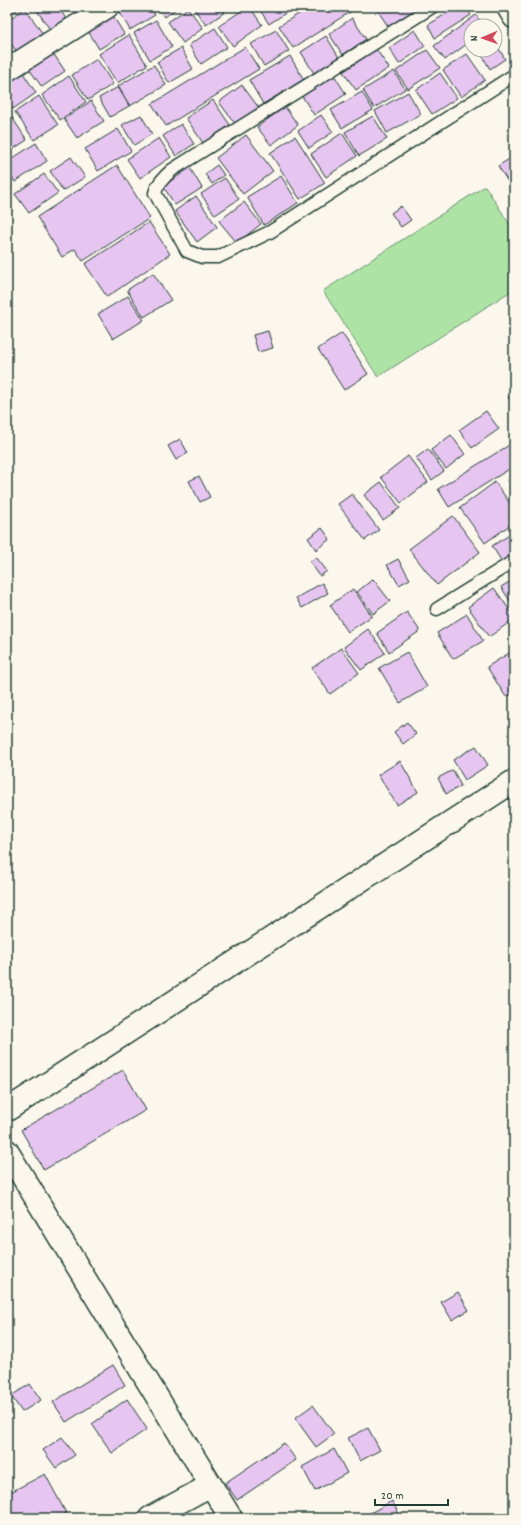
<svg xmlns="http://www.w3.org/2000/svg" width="521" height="1525" font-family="Dekko,sans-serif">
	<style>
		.green { fill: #aee3a6; stroke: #66906d }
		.building { fill: #e7c5f1; stroke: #1f3d34 }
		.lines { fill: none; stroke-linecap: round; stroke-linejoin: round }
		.lane-casing { stroke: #1f3d34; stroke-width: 15 }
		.street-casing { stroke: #1f3d34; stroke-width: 25 }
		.secondary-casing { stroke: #1f3d34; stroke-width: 25 }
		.lane { stroke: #fbf7ec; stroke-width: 12 }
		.street { stroke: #fbf7ec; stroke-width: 22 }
		.secondary { stroke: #fbf7ec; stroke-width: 22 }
	</style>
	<rect width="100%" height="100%" fill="#fbf7ec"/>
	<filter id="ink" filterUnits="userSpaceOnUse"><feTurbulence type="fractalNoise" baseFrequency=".025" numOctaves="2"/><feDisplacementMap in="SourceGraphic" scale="8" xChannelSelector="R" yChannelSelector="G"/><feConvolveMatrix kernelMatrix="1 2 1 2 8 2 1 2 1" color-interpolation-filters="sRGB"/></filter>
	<g filter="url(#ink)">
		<path class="green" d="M485 186 514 231V289L378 377 323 291Z"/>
		<g class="building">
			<path d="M7 7H22L7 16Z"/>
			<path d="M40 7H58L67 20 51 31 36 9Z"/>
			<path d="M125 7H150L155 15 130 30 119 11Z"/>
			<path d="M157 7H178L165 17Z"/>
			<path d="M199 7H221L225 12 206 25 195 10Z"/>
			<path d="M247 7H250L262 25 233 46 219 26Z"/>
			<path d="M258 7H295L269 24Z"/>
			<path d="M310 7H358L293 48 279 26Z"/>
			<path d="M375 7H413L416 11 390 29Z"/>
			<path d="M457 7H465L471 15 435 38 428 25Z"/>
			<path d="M25 8 45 37 19 55 7 38V21Z"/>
			<path d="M188 8 203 28 183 43 168 22Z"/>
			<path d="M110 11 124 34 99 49 85 26Z"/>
			<path d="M476 15 483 26H471V41L445 60 434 46Z"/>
			<path d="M352 18 366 39 343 55 329 34Z"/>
			<path d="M156 20 172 47 150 60 134 33Z"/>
			<path d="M215 28 227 47 201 64 189 45Z"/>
			<path d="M276 30 289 51 264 66 251 44Z"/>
			<path d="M415 30 425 46 399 64 389 48Z"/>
			<path d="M129 35 147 65 117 83 99 54Z"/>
			<path d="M326 36 340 59 315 75 301 52Z"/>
			<path d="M495 42 505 59 490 69 479 50H495Z"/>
			<path d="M245 47 259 69 166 126 152 104Z"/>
			<path d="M181 48 193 69 169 83 157 62Z"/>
			<path d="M376 49 389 68 356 90 343 72Z"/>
			<path d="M51 50 65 71 42 87 27 66Z"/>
			<path d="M427 50 440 68 408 89 396 71Z"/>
			<path d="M467 54 485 80 461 97 443 70Z"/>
			<path d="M290 56 304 80 263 104 249 80Z"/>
			<path d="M97 59 113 84 88 100 72 75Z"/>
			<path d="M154 65 166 85 130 106 118 86Z"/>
			<path d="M394 71 405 89 374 108 363 90Z"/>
			<path d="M23 73 36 93 13 109 7 100V84Z"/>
			<path d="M440 73 457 98 432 114 416 90Z"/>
			<path d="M334 75 346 94 314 115 302 96Z"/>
			<path d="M69 76 86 102 60 120 42 95Z"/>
			<path d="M242 85 259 108 236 125 219 102Z"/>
			<path d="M118 87 129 106 110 117 99 98Z"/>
			<path d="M362 92 373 110 342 128 331 110Z"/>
			<path d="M408 92 421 114 387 133 375 111Z"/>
			<path d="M39 96 58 125 34 140 15 112Z"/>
			<path d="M213 100 230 125 203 143 186 118Z"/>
			<path d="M91 101 104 121 77 138 64 119Z"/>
			<path d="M285 107 298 125 271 145 257 127Z"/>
			<path d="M141 115 152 134 134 145 122 125Z"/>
			<path d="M321 115 333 132 309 148 298 131Z"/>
			<path d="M11 116 27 140 7 153V118Z"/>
			<path d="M373 116 387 139 359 156 345 132Z"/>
			<path d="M181 124 194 144 176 156 163 136Z"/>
			<path d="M118 129 131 151 98 171 85 149Z"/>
			<path d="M342 133 357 156 326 177 311 154Z"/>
			<path d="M246 135 273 171 243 194 216 158Z"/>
			<path d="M295 136 325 183 300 199 270 153Z"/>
			<path d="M159 138 171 157 140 178 127 159Z"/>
			<path d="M36 143 47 161 15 182 7 169V162Z"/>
			<path d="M514 156V191L498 166Z"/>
			<path d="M71 157 85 177 63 191 50 171Z"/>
			<path d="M117 165 150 218 83 261 75 249 62 257 37 217Z"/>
			<path d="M217 165 224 175 212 184 205 174Z"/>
			<path d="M190 168 202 188 175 205 163 186Z"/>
			<path d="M44 174 58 193 29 213 15 194Z"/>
			<path d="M281 176 298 203 264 225 247 197Z"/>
			<path d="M225 178 239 199 215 215 201 194Z"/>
			<path d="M196 196 217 227 197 242 175 211Z"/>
			<path d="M244 202 261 224 237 243 219 221Z"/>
			<path d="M401 206 411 220 401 227 391 213Z"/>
			<path d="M149 222 170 254 107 297 85 264Z"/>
			<path d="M153 273 171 300 144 317 127 290Z"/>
			<path d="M128 296 144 320 113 339 98 314Z"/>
			<path d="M268 331 273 348 258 352 253 335Z"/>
			<path d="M342 333 368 374 344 390 318 349Z"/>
			<path d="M514 392V406L508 397Z"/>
			<path d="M486 411 499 429 472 448 459 430Z"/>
			<path d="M451 435 465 454 446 469 431 450Z"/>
			<path d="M180 439 188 453 176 460 168 446Z"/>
			<path d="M514 442V466L449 507 438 489Z"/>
			<path d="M428 449 444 471 432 480 416 458Z"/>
			<path d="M408 456 428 482 401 503 381 477Z"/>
			<path d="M199 476 210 497 200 502 189 481Z"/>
			<path d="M514 477V491L508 480Z"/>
			<path d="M381 482 400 508 383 520 364 495Z"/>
			<path d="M495 482 514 509V522L485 543 460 508Z"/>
			<path d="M352 494 379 530 365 540 338 504Z"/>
			<path d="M453 516 480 552 437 585 409 549Z"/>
			<path d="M322 528 330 539 316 550 308 538Z"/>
			<path d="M514 532V554L502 562 492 546Z"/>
			<path d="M316 557 327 571 320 576 310 562Z"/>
			<path d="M398 559 410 579 399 585 387 565Z"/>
			<path d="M373 579 390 601 373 614 357 592Z"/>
			<path d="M514 579V607L501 587Z"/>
			<path d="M322 583 328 593 302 608 296 598Z"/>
			<path d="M494 588 514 616V619L489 637 468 607Z"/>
			<path d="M353 589 372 616 348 632 330 605Z"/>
			<path d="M407 612 420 631 389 652 377 633Z"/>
			<path d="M467 614 483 641 453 659 437 633Z"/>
			<path d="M368 629 385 653 361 670 344 647Z"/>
			<path d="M341 648 359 673 330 694 312 668Z"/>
			<path d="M514 650V693L506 697 487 667Z"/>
			<path d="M407 652 427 687 400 703 379 668Z"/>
			<path d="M407 722 416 734 403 744 394 732Z"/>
			<path d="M476 746 488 765 465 780 453 760Z"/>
			<path d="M400 761 418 792 397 805 378 775Z"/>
			<path d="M453 770 461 786 446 794 438 778Z"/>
			<path d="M123 1070 146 1110 44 1170 21 1130Z"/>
			<path d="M458 1292 469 1310 452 1320 441 1302Z"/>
			<path d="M113 1365 125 1385 66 1422 53 1402Z"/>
			<path d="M30 1384 41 1400 22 1412 11 1396Z"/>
			<path d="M127 1399 147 1429 112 1453 92 1424Z"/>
			<path d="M313 1405 334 1434 316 1447 295 1418Z"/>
			<path d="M368 1428 380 1450 360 1461 348 1438Z"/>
			<path d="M62 1437 75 1455 56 1468 43 1450Z"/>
			<path d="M284 1443 296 1460 237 1500 225 1483Z"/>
			<path d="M334 1449 347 1473 315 1491 302 1467Z"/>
			<path d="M45 1474 66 1513 58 1518H7V1494Z"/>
			<path d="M392 1501 401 1518H366L365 1516Z"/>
		</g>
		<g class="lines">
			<defs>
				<g id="lane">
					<path d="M432 7 172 170C165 176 157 184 155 193L187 251 202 257H218L270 232 514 75"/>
					<path d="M437 609 514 561"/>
				</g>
				<g id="street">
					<path d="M7 70 107 7"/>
					<path d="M7 1110 514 781"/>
					<path d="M7 1151 231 1518"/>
					<path d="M150 1518 211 1485"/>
				</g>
				<path id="secondary" d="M508 7 514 17"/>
			</defs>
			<use href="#lane" class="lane-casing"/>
			<use href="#street" class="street-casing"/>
			<use href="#secondary" class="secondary-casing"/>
			<use href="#lane" class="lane"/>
			<use href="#street" class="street"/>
			<use href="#secondary" class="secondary"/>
		</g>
	</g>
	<rect width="521" height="1525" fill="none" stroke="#fbf7ec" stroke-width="24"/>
	<rect x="12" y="12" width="497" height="1501" fill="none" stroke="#1f3d34" stroke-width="1.5" filter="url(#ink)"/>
	<g transform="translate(483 38) rotate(268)"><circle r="19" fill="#fbf7ec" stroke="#a3ada2"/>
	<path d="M0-3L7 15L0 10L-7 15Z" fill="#d1495b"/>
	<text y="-6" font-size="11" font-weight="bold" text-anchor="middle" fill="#1f3d34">N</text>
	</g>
	<path d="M375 1499v6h73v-6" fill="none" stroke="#1f3d34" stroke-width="2"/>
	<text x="381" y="1499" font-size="12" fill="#1f3d34" stroke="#fbf7ec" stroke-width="3" paint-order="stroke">20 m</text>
</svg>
